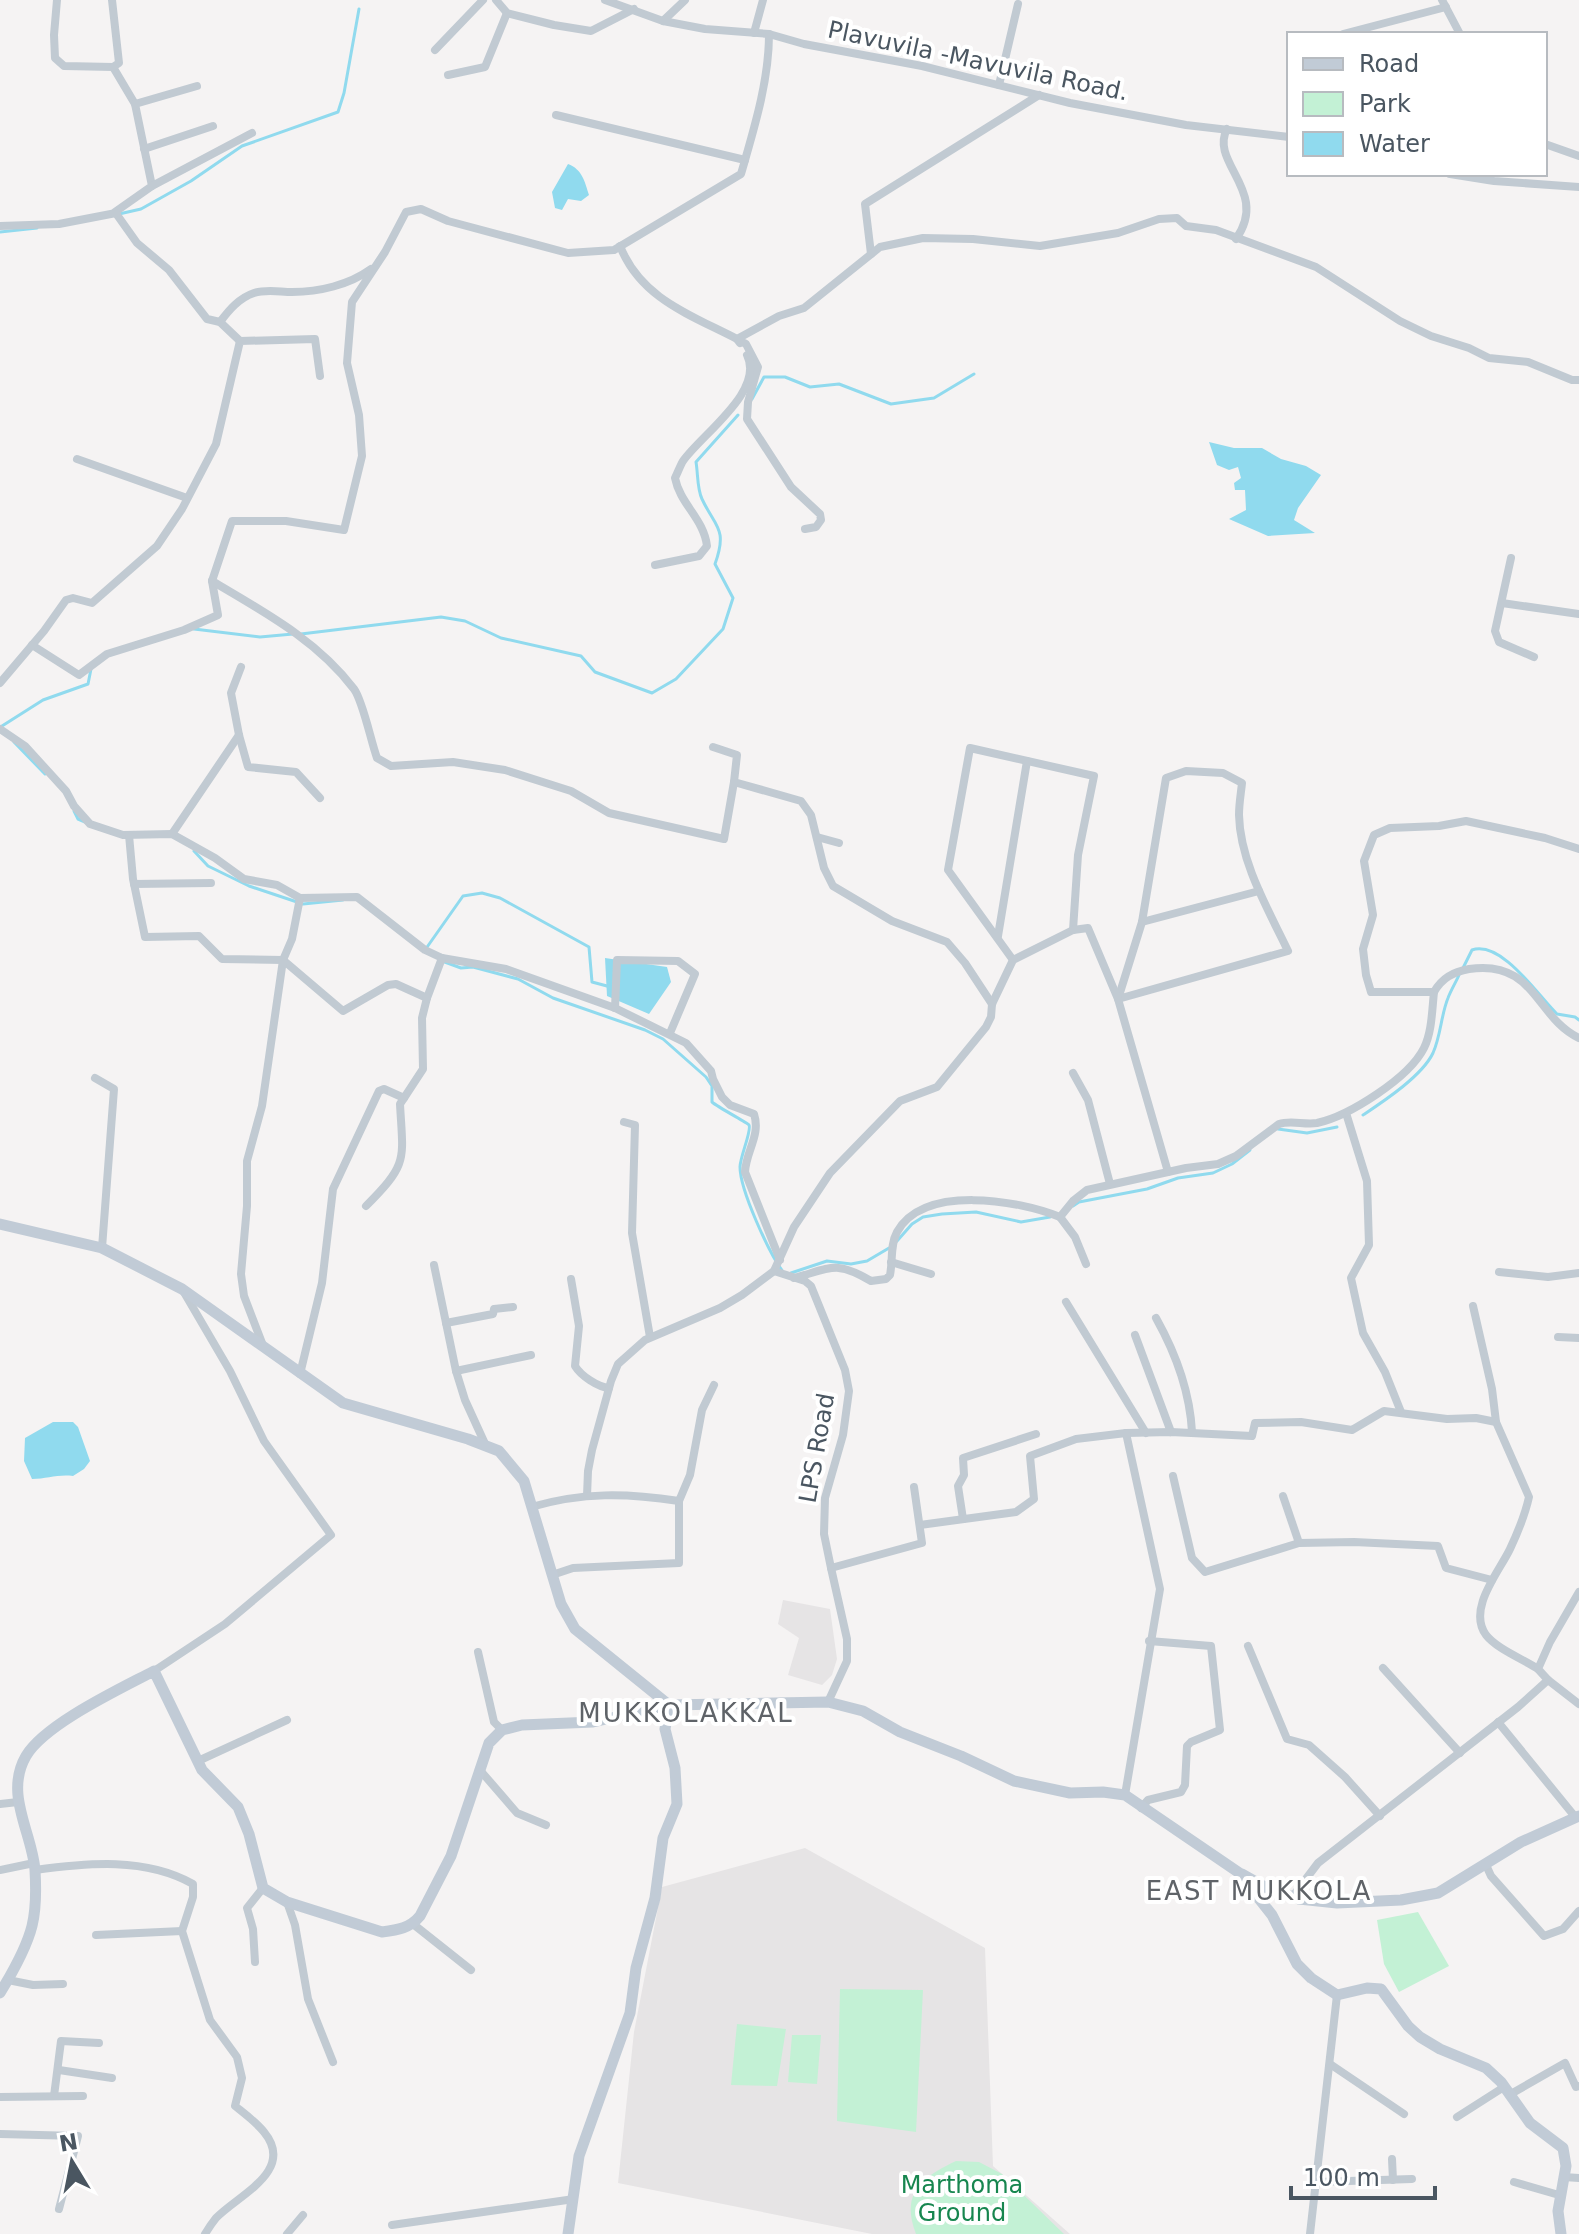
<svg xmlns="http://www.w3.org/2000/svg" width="1579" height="2234" font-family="'DejaVu Sans',sans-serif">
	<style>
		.education { fill: #e6e4e5 }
		.green { fill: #c3f1d5 }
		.water { fill: #90daee }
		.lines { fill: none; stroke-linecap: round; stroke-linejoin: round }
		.stream { stroke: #90daee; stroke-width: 3 }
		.street { stroke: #c1cad2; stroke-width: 8 }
		.secondary { stroke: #c1cbd6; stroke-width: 11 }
		.labels { text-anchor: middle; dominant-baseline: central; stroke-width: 8; stroke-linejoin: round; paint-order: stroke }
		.street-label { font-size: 24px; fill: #4a5661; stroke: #fff }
		.park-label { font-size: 24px; fill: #17864f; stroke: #fff }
		.neighbourhood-label { font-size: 26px; letter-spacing: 2px; fill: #5f6368; stroke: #fff }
	</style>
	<rect width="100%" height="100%" fill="#f5f3f3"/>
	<g class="education">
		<path d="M783 1600 830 1609 837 1659 832 1675 822 1685 788 1675 799 1638 778 1624Z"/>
		<path d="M805 1848 985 1948 993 2166 1070 2234H872L618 2183 634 2032 662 1887Z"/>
	</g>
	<g class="green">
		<path d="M1418 1912 1449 1966 1399 1992 1384 1964 1377 1920Z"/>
		<path d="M840 1989 923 1990 916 2132 837 2121Z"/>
		<path d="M737 2024 786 2029 777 2086 731 2085Z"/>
		<path d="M792 2035H821L817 2084 788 2082Z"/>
		<path d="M956 2161 979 2162 1002 2174 1064 2234H916C900 2193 922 2177 956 2161Z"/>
	</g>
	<g class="water">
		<path d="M568 164C582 169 585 182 589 195L581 201 568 199 562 210 555 208 552 192Z"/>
		<path d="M1209 442 1234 448H1262L1281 459 1306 466 1321 475 1298 508 1294 520 1315 533 1268 536 1229 519 1246 510 1245 490H1235L1234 483 1241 478 1238 467 1229 470 1217 465Z"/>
		<path d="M605 958 667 967 671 982 649 1014 607 996Z"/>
		<path d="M53 1422H73L78 1427 90 1461 84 1469 73 1476C58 1474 47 1479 32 1479L24 1461 25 1438Z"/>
	</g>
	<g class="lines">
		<g class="stream">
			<path d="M119 214 141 209 191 181 242 146 338 112 344 93 359 9"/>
			<path d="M0 232 37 228"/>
			<path d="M752 399 764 377H785L810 387 839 384 891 404 934 398 974 374"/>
			<path d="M194 629 260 637 293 634"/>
			<path d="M301 634 441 617 465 621 501 638 581 656 595 672 652 693 676 679 723 629 733 598 715 564C728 528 715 527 702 499 697 489 698 473 696 462L738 415"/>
			<path d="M2 726 43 700 88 684 91 669"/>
			<path d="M14 742 45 774"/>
			<path d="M74 811 78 819 85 822"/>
			<path d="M194 851 208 866 249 886 303 904 343 900"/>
			<path d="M425 950 463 896 482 893 500 898 589 947 592 982 607 986"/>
			<path d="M442 961 461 968 473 967 518 979 553 998 645 1030 663 1039 706 1077 712 1086V1102C719 1108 748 1123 749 1125 752 1130 740 1157 740 1167 740 1190 769 1253 783 1272"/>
			<path d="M1463 968 1472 950C1502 940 1539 997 1557 1014L1575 1017 1579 1020"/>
			<path d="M1363 1115C1384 1101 1422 1076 1433 1053 1441 1035 1441 1015 1448 998 1451 990 1456 982 1459 975"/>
			<path d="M1278 1129 1307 1133 1337 1127"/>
			<path d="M1073 1206 1079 1202 1147 1189 1178 1178 1213 1173 1232 1164 1250 1150"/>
			<path d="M897 1241 912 1224 923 1217 942 1214 976 1212 1021 1222 1050 1217"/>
			<path d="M791 1273 827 1261 851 1264 867 1261 889 1248"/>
		</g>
		<g class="street">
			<path d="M57 0 54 35 55 58 64 66 113 67 135 104 152 186 115 212 137 243 169 270 207 319 220 322 240 341"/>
			<path d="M112 0 119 63 113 67"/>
			<path d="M496 0 507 13 554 25 591 31 634 9"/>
			<path d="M605 0 663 21 705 29 769 34 804 44 922 66 1070 103 1186 125 1289 137"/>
			<path d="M1442 0 1460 34"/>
			<path d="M663 21 685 0"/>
			<path d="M754 33 763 0"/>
			<path d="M1343 34 1446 7"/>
			<path d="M435 50 483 0"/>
			<path d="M448 75 485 67 507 13"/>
			<path d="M999 85 1018 4"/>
			<path d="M135 104 197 86"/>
			<path d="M556 115 745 160"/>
			<path d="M1227 129C1209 163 1270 191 1236 239"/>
			<path d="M1545 144 1579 156"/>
			<path d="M144 149 213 126"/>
			<path d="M1450 174 1494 181 1579 187"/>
			<path d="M152 186 252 133"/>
			<path d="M0 226 59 224 116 213"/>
			<path d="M620 246C641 299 691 315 737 339L740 343"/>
			<path d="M871 254 865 204 1039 95"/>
			<path d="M220 322C229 310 239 298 254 293 266 289 280 292 292 292 319 292 349 285 371 269"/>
			<path d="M77 459 187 498"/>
			<path d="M805 529 816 527 821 520 820 514 791 487 747 419 748 402 758 367 746 344 737 339 779 316 804 308 880 247 923 238 973 239 1040 246 1118 233 1159 219 1177 218 1186 226 1216 230 1316 267 1400 321 1431 336 1469 348 1489 358 1528 362 1572 380H1579"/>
			<path d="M1511 558 1495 631 1499 642 1534 657"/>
			<path d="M655 565 699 556 707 546C704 519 680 504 675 478 678 472 680 466 683 461 702 434 765 391 747 355"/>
			<path d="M1502 603 1579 614"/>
			<path d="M32 645 79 675 107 654 184 630 218 615 212 581"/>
			<path d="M241 667 231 693 239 735 248 767 296 772 320 798"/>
			<path d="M0 683 44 631 66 600 73 598 92 603 157 546 182 509 216 444 240 341 315 339 320 376"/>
			<path d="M0 729 25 746 66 791 74 806 90 824 123 835 172 834 215 858 244 879 277 885 300 898 357 897 425 950 442 958 506 969 615 1008 686 1043 711 1071 713 1079 722 1097 730 1105 754 1114C761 1135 746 1151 745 1172L780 1260"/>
			<path d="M713 747 737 755 734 782 801 801 811 815 824 868 833 886 892 921 947 942 965 963 992 1004"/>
			<path d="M1186 771 1223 773 1242 783C1241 793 1239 804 1239 815 1240 862 1268 909 1288 951L1118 999 1142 922 1166 778Z"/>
			<path d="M734 782 724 839 609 813 571 791 505 770 453 762 391 766 377 758C371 742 363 701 354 689 317 640 264 612 212 581L232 521H286L344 530 362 456 359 415 347 363 352 302 385 252 406 212 421 209 448 221 568 253 614 250 741 174C754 129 769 81 769 34"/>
			<path d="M172 834 239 735"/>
			<path d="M129 835 133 879 145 937 199 936 222 959 283 960 343 1011 388 985 396 984 427 998 442 958"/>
			<path d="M817 837 839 843"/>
			<path d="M134 884 211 883"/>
			<path d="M1142 922 1259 891"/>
			<path d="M998 936 1027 761"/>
			<path d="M1013 960 948 870 970 748 1094 776 1078 855 1073 930"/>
			<path d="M1434 992C1442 978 1453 972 1469 969 1535 959 1536 1018 1579 1038"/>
			<path d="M615 1008 617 960 678 961 695 974 670 1033"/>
			<path d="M1073 1073 1088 1100 1110 1184"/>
			<path d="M95 1078 114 1089 102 1248"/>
			<path d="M1346 1113 1367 1181 1369 1245 1351 1278 1363 1333 1385 1372 1401 1412"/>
			<path d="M624 1122 635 1125 632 1233 650 1337"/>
			<path d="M366 1206C409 1163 403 1160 400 1104L404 1098"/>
			<path d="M1060 1217 1075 1237 1086 1264"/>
			<path d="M891 1262 931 1274"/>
			<path d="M434 1265 456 1371 465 1400 486 1446"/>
			<path d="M774 1271 805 1281 811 1286 845 1370 849 1391 843 1435 825 1498 824 1534 831 1568"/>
			<path d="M1499 1272 1548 1277 1579 1273"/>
			<path d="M794 1278C831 1268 836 1260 871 1281L886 1279 890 1275C893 1260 890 1245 897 1232 924 1184 1018 1200 1060 1217L1073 1201 1087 1190 1186 1168 1218 1164 1236 1156 1279 1124C1291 1120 1304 1125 1317 1123 1349 1116 1409 1078 1424 1048 1432 1032 1432 1010 1434 992H1371L1366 975 1363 949 1373 915 1364 861 1374 835 1390 828 1439 826 1466 821 1545 838 1579 849"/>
			<path d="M571 1279 579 1326 575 1366C581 1376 598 1387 609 1388"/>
			<path d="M1066 1302 1146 1433"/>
			<path d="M1473 1306 1492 1389 1496 1422"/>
			<path d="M1156 1318C1175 1352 1190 1393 1192 1432"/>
			<path d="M446 1323 493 1314 494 1309 513 1307"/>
			<path d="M1135 1335 1171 1432"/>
			<path d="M1558 1337 1579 1338"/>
			<path d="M262 1343 244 1296 241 1274 247 1206V1161L262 1106 283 960 292 939 300 898"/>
			<path d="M456 1371 531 1355"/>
			<path d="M300 1374 322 1283 333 1189 379 1091 384 1089 404 1098 423 1069 422 1018 427 998"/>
			<path d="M1126 1433 1171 1432 1252 1436 1255 1423 1301 1422 1352 1430 1384 1411 1447 1419 1476 1418 1496 1422 1529 1497C1525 1515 1518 1532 1510 1549 1499 1572 1467 1609 1486 1635 1497 1649 1523 1659 1538 1669"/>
			<path d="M1173 1476 1192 1558 1205 1572 1299 1543 1354 1542 1438 1546 1446 1568 1492 1580"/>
			<path d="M587 1496 588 1471 592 1450 611 1381 618 1364 645 1340 720 1308 742 1295 774 1271 794 1227 830 1173 900 1101 937 1087 986 1027 991 1017 992 1004 1013 960 1073 930 1088 928 1118 999 1168 1172"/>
			<path d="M1283 1496 1299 1543"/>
			<path d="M531 1507C583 1492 626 1493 679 1501L690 1475 702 1410 714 1385"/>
			<path d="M963 1519 958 1486 964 1475 963 1458 1036 1434"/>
			<path d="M920 1525 1016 1512 1034 1499 1030 1456 1076 1439 1126 1433 1160 1589 1125 1795"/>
			<path d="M552 1575 573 1568 679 1563V1501"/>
			<path d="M1248 1646 1287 1739 1309 1745 1345 1777 1380 1816"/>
			<path d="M478 1652 494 1722 502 1730"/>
			<path d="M1383 1668 1460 1753"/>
			<path d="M154 1671 225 1624 331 1535 264 1441 230 1371 185 1294"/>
			<path d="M1548 1680 1579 1704"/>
			<path d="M828 1702 847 1661V1639L831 1568 922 1543 914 1487"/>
			<path d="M1498 1722 1576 1818"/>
			<path d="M198 1761 287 1720"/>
			<path d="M479 1769 517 1813 546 1825"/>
			<path d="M0 1804 18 1802"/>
			<path d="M1141 1808 1148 1800 1181 1792 1185 1785 1187 1746 1191 1742 1220 1730 1211 1646 1149 1641"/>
			<path d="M1486 1865 1491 1876 1544 1936 1563 1929 1579 1911"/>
			<path d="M0 1870 34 1863"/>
			<path d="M35 1870C88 1863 145 1857 193 1884V1897L182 1931 210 2020 237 2057 242 2078 235 2106C245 2114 256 2122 264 2132 296 2171 238 2195 216 2218 212 2223 208 2229 205 2234"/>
			<path d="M1293 1896 1318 1863 1518 1707 1548 1680 1538 1669 1550 1642 1579 1592"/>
			<path d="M287 1902 295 1925 308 1999 333 2062"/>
			<path d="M413 1924 471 1970"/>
			<path d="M96 1935 182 1931"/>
			<path d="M255 1962 253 1929 247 1908 263 1888"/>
			<path d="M8 1980 33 1985 63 1984"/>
			<path d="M1330 2064 1404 2114"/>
			<path d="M59 2070 112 2078"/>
			<path d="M1509 2095 1565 2063 1576 2087 1579 2086"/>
			<path d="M54 2096 61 2041 99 2043"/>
			<path d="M0 2097 83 2096"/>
			<path d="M1457 2117 1504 2087"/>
			<path d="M0 2134 78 2136 59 2209"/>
			<path d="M1392 2159 1393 2180"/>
			<path d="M1564 2177 1579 2178"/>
			<path d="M1317 2182 1412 2179"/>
			<path d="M1514 2182 1559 2195"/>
			<path d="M392 2225 574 2199"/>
			<path d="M287 2234 303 2215"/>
			<path d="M1310 2234 1337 1995"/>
		</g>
		<g class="secondary">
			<path d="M0 1224 102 1248 182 1289 343 1403 468 1439 499 1451 524 1481 561 1604 575 1629 669 1705"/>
			<path d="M1242 1874 1265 1887 1299 1899 1337 1903 1401 1900 1438 1893 1521 1842 1579 1816"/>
			<path d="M0 1993C11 1975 27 1946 32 1926 36 1910 36 1887 35 1870 32 1832 4 1794 26 1756 45 1724 120 1689 154 1671L202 1770 238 1807 249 1834 263 1888 287 1902 382 1932C398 1930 410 1928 420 1916L451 1856 489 1743 502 1730 522 1725 593 1722 669 1705 828 1702 863 1711 900 1732 961 1756 1014 1781 1070 1793 1103 1792 1125 1795 1238 1872 1272 1915 1297 1964 1311 1978 1337 1995 1367 1988 1381 1989 1408 2026 1420 2037 1440 2049 1486 2068 1501 2082 1530 2123 1563 2148 1566 2166 1558 2211 1561 2234"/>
			<path d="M568 2234 579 2156 630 2013 636 1968 655 1898 663 1838 677 1804 675 1768 665 1729 669 1705"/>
		</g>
	</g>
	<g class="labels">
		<g class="street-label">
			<text transform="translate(978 61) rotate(12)">Plavuvila -Mavuvila Road.</text>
			<text transform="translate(817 1448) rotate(-80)">LPS Road</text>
		</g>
		<g class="park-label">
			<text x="962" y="2185">Marthoma<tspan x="962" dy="28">Ground</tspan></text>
		</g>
		<g class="neighbourhood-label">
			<text x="686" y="1713">MUKKOLAKKAL</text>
			<text x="1259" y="1891">EAST MUKKOLA</text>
		</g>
	</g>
	<rect x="1287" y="32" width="260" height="144" fill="#ffffff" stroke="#b7bbc0" stroke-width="2"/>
	<rect x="1303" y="58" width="40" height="12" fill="#c1cbd6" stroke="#b7bbc0" stroke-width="2"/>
	<text x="1359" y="72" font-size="24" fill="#4a5661">Road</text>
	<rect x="1303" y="92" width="40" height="24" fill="#c3f1d5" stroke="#b7bbc0" stroke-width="2"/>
	<text x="1359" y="112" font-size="24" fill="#4a5661">Park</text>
	<rect x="1303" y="132" width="40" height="24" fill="#90daee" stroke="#b7bbc0" stroke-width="2"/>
	<text x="1359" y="152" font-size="24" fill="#4a5661">Water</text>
	<g transform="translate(72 2162) rotate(350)" stroke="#ffffff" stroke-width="6" paint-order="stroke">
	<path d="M0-6L14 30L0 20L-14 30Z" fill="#4a5661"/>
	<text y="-12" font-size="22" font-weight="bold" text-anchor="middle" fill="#4a5661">N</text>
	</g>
	<path d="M1291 2186v12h144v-12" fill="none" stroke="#4a5661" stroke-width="4"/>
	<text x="1303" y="2186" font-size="24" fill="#4a5661" stroke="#ffffff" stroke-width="6" paint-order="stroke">100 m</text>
</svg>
